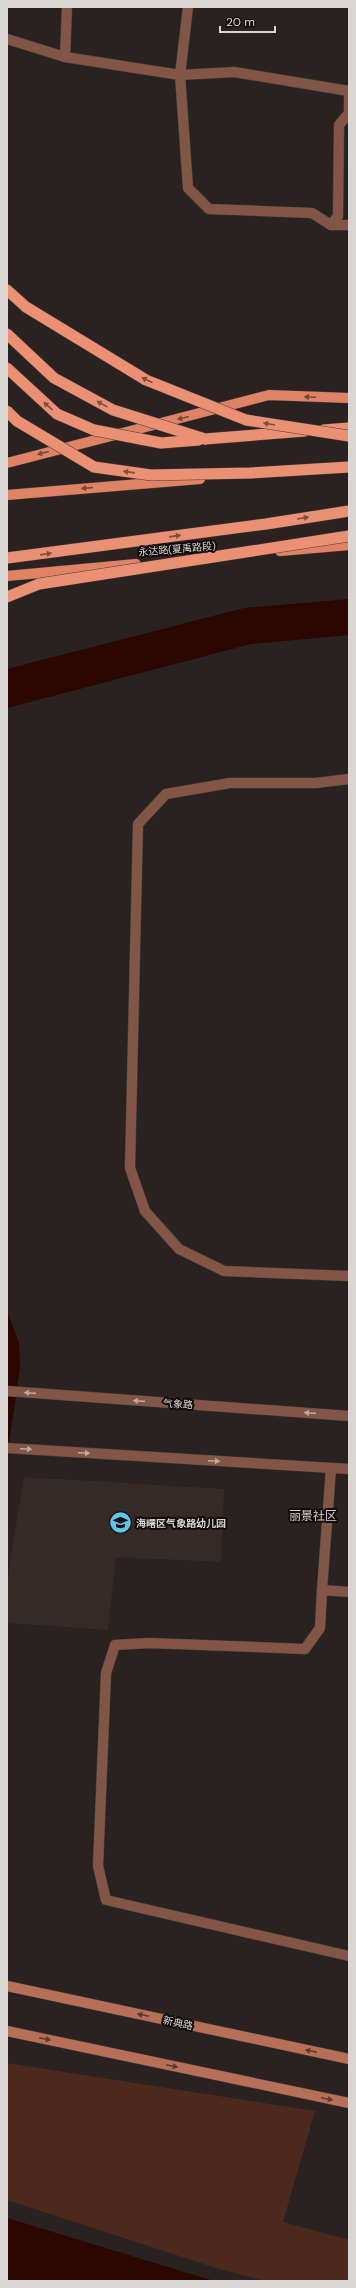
<svg xmlns="http://www.w3.org/2000/svg" width="356" height="2288" font-family="'DM Sans','Noto Sans SC',sans-serif">
	<style>
		.built { fill: #362a26 }
		.green { fill: #4d281c }
		.water { fill: #2c0600 }
		.lines { fill: none; stroke-linecap: round; stroke-linejoin: round }
		.service-casing { stroke: #453f3d; stroke-width: 11 }
		.tertiary-casing { stroke: #453f3d; stroke-width: 11 }
		.secondary-casing { stroke: #453f3d; stroke-width: 11 }
		.primary-casing { stroke: #453f3d; stroke-width: 11 }
		.trunk-casing { stroke: #453f3d; stroke-width: 12 }
		.service { stroke: #825546; stroke-width: 10 }
		.tertiary { stroke: #825546; stroke-width: 10 }
		.secondary { stroke: #b76f58; stroke-width: 10 }
		.primary { stroke: #e08365; stroke-width: 10 }
		.trunk { stroke: #ec9073; stroke-width: 11 }
		.trunk-bridge-casing { stroke: #453f3d; stroke-width: 12; stroke-linecap: butt }
		.trunk-bridge { stroke: #ec9073; stroke-width: 11 }
		.oneway { fill: #7e4e3f }
		.oneway2 { fill: #784838 }
		.oneway3 { fill: #bba9a2 }
		.oneway4 { fill: #5b392e }
		.labels { text-anchor: middle; dominant-baseline: central; stroke-width: 4; stroke-linejoin: round; paint-order: stroke }
		.street-label { font-size: 10px; fill: #dad6d4; stroke: #0f0c0b }
		.poi-label { font-size: 10px; font-weight: bold; fill: #dad6d4; stroke: #0f0c0b; text-anchor: start }
		.quarter-label { font-size: 12px; fill: #d9d0cd; stroke: #0f0c0b }
	</style>
	<rect width="100%" height="100%" fill="#292220"/>
	<path class="built" d="M24 1477 224 1489 221 1562 116 1557 108 1630 7 1623V1582Z"/>
	<path class="green" d="M7 2063 315 2111 283 2222 349 2240V2281H264L216 2268 7 2200Z"/>
	<g class="water">
		<path d="M349 599V635L251 644 7 708V669L244 608Z"/>
		<path d="M7 1310 19 1343 20 1368 7 1457Z"/>
		<path d="M7 2218 214 2281H7Z"/>
	</g>
	<g class="lines">
		<defs>
			<g id="service">
				<path d="M67 7 65 57 180 75 188 188 209 209 312 213 331 225H349"/>
				<path d="M188 7 180 75 234 72 349 91V113L339 125 338 216 331 225"/>
				<path d="M7 39 65 57"/>
				<path d="M349 779 316 783H230L166 794 138 824 130 1168 145 1211 179 1249 224 1271 349 1276"/>
				<path d="M331 1468 322 1590 349 1592"/>
				<path d="M322 1590 320 1628 305 1649 149 1643 115 1645 106 1673 98 1866 106 1900 349 1956"/>
			</g>
			<g id="tertiary">
				<path d="M7 1391 349 1416"/>
				<path d="M7 1448 349 1469"/>
			</g>
			<g id="secondary">
				<path d="M7 1986 349 2059"/>
				<path d="M7 2031 349 2103"/>
			</g>
			<g id="primary">
				<path d="M7 463 269 395 349 398"/>
				<path d="M7 495 200 479"/>
				<path d="M280 551 349 545"/>
				<path d="M7 576 136 564"/>
			</g>
			<g id="trunk">
				<path d="M7 290 26 307"/>
				<path d="M324 430 349 428"/>
				<path d="M205 439 305 431"/>
				<path d="M7 558 266 524 349 511"/>
				<path d="M7 597 39 584"/>
			</g>
		</defs>
		<use href="#service" class="service-casing"/>
		<use href="#tertiary" class="tertiary-casing"/>
		<use href="#secondary" class="secondary-casing"/>
		<use href="#primary" class="primary-casing"/>
		<use href="#trunk" class="trunk-casing"/>
		<use href="#service" class="service"/>
		<use href="#tertiary" class="tertiary"/>
		<use href="#secondary" class="secondary"/>
		<use href="#primary" class="primary"/>
		<use href="#trunk" class="trunk"/>
		<defs>
			<g id="trunk-bridge">
				<path d="M26 307 146 380 246 420 349 436"/>
				<path d="M7 334 54 378 113 410 205 439"/>
				<path d="M7 368 57 414 94 430 161 443 199 440"/>
				<path d="M7 411 17 421 94 467 151 475 250 473 349 467"/>
				<path d="M39 584 349 536"/>
			</g>
		</defs>
		<use href="#trunk-bridge" class="trunk-bridge-casing"/>
		<use href="#trunk-bridge" class="trunk-bridge"/>
	</g>
	<defs><path id="oneway-solid" d="M-6-.8H1V-3.2L6.5 0L1 3.2V.8H-6Z"/></defs>
	<g class="oneway">
		<use href="#oneway-solid" transform="translate(147 380) rotate(-154)"/>
		<use href="#oneway-solid" transform="translate(102 404) rotate(-151)"/>
		<use href="#oneway-solid" transform="translate(48 406) rotate(-139)"/>
		<use href="#oneway-solid" transform="translate(269 424) rotate(-170)"/>
		<use href="#oneway-solid" transform="translate(129 472) rotate(-172)"/>
		<use href="#oneway-solid" transform="translate(303 518) rotate(-9)"/>
		<use href="#oneway-solid" transform="translate(175 536) rotate(-8)"/>
		<use href="#oneway-solid" transform="translate(46 554) rotate(-8)"/>
	</g>
	<g class="oneway2">
		<use href="#oneway-solid" transform="translate(310 397) rotate(-177)"/>
		<use href="#oneway-solid" transform="translate(183 418) rotate(166)"/>
		<use href="#oneway-solid" transform="translate(43 453) rotate(166)"/>
		<use href="#oneway-solid" transform="translate(87 488) rotate(175)"/>
	</g>
	<g class="oneway3">
		<use href="#oneway-solid" transform="translate(30 1393) rotate(-176)"/>
		<use href="#oneway-solid" transform="translate(139 1401) rotate(-176)"/>
		<use href="#oneway-solid" transform="translate(310 1413) rotate(-176)"/>
		<use href="#oneway-solid" transform="translate(26 1449) rotate(3)"/>
		<use href="#oneway-solid" transform="translate(84 1453) rotate(3)"/>
		<use href="#oneway-solid" transform="translate(214 1461) rotate(3)"/>
	</g>
	<g class="oneway4">
		<use href="#oneway-solid" transform="translate(143 2015) rotate(-168)"/>
		<use href="#oneway-solid" transform="translate(45 2039) rotate(12)"/>
		<use href="#oneway-solid" transform="translate(311 2051) rotate(-168)"/>
		<use href="#oneway-solid" transform="translate(172 2066) rotate(12)"/>
		<use href="#oneway-solid" transform="translate(327 2099) rotate(12)"/>
	</g>
	<defs>
		<symbol id="school-disc" viewBox="-11 -11 22 22"><circle r="9.5" fill="#5ac8e6" stroke="#0f0c0b"/><path d="M0-5L7-2L0 1L-7-2ZM-4 1L0 2.5L4 1V4Q0 6-4 4Z" fill="#111"/></symbol>
	</defs>
	<g fill-rule="evenodd">
		<use href="#school-disc" x="108" y="1510" width="25" height="25"/>
	</g>
	<g class="labels">
		<g class="street-label">
			<text transform="translate(177 549) rotate(-5)">永达路(夏禹路段)</text>
			<text transform="translate(178 1404) rotate(4)">气象路</text>
			<text transform="translate(178 2023) rotate(12)">新典路</text>
		</g>
		<g class="poi-label">
			<text x="136" y="1523">海曙区气象路幼儿园</text>
		</g>
		<g class="quarter-label">
			<text x="313" y="1516">丽景社区</text>
		</g>
	</g>
	<rect width="356" height="2288" fill="none" stroke="#dad6d4" stroke-width="16"/>
	<path d="M220 26v6h55v-6" fill="none" stroke="#dad6d4" stroke-width="2"/>
	<text x="226" y="26" font-size="12" fill="#dad6d4" stroke="#0f0c0b" stroke-width="3" paint-order="stroke">20 m</text>
</svg>
